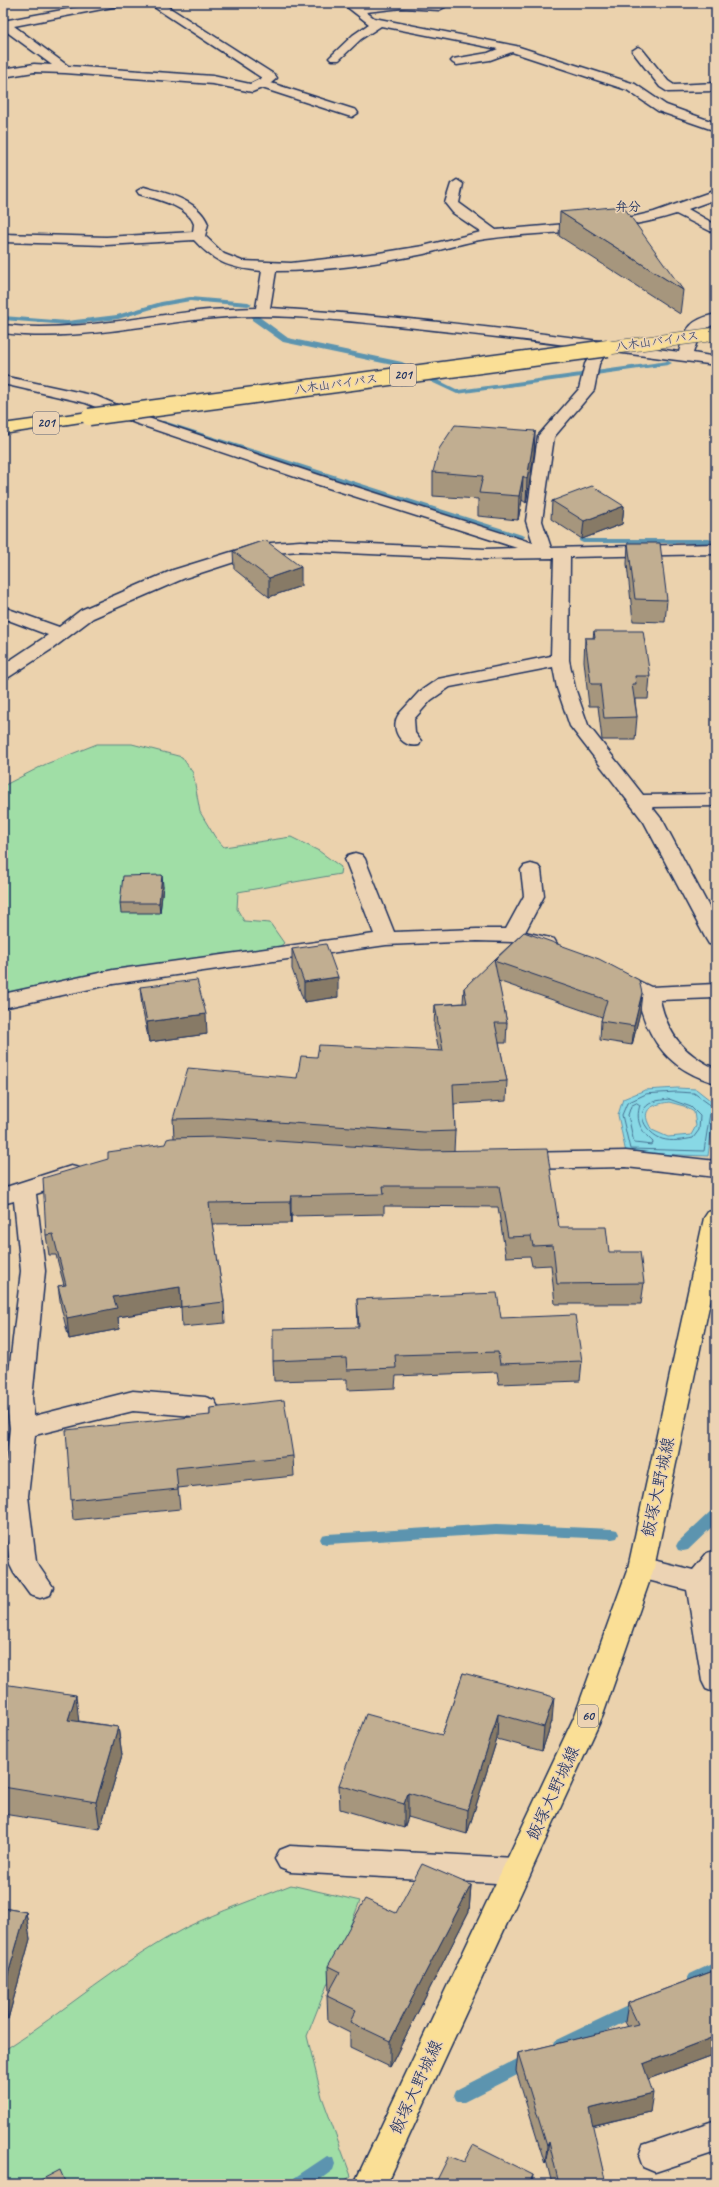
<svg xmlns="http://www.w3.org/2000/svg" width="719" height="2187" font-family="Caveat,'Klee One',sans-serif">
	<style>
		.green { fill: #a0dea6; stroke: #5e8682 }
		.water { fill: #88d8e5; stroke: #5c94af; fill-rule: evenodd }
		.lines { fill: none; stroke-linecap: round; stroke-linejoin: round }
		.shore { stroke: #477394; stroke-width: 1 }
		.stream { fill: #5c94af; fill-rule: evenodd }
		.minor-casing { stroke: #1b2f5e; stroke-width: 3 }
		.major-casing { stroke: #1b2f5e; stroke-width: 3 }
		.highway-casing { stroke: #1b2f5e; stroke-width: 3 }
		.minor { fill: #ecd3b4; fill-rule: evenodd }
		.major { fill: #fadf96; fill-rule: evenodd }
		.highway { fill: #fadf96; fill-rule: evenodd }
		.highway-bridge-far1-casing { stroke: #1b2f5e; stroke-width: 14; stroke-linecap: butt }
		.highway-bridge-casing { stroke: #1b2f5e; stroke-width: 19; stroke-linecap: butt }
		.highway-bridge-far1 { stroke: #fadf96; stroke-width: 13 }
		.highway-bridge { stroke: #fadf96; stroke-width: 16 }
		.wall { fill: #a6967d; stroke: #1b2f5e }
		.shaded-wall { fill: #877a66; stroke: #1b2f5e }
		.building { fill: #c1ae91; stroke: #1b2f5e }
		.labels { text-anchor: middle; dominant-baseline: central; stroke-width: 3; stroke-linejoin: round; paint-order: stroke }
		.far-street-label { font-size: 12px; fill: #1b2f5e; stroke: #ecd3b4 }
		.far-quarter-label { font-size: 13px; font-weight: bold; fill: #1b2f5e; stroke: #ecd3b4 }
		.shield { fill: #ecd3b4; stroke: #5a6078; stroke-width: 1 }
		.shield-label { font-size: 13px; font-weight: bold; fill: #1b2f5e }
		.near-street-label { font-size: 17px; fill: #1b2f5e; stroke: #ecd3b4 }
	</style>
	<rect width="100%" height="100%" fill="#ebd2ad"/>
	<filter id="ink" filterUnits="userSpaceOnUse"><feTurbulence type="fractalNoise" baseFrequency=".025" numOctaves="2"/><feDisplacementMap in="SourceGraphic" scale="8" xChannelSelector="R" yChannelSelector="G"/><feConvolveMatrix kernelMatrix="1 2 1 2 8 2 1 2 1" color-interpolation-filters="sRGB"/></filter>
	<g filter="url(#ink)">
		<g class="green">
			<path d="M97 744H132L182 757 193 773 200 812 215 837 224 847 291 837 319 851 341 867 340 874 238 892 237 909 244 921 270 923 284 943 272 953 3 997V786L46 764Z"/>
			<path d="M291 1885 360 1901 307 2036 322 2097 351 2176 340 2184H3V2051C65 2011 121 1961 187 1927 220 1911 256 1899 291 1885Z"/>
		</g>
		<path class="water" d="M677 1088 696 1089 715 1104 708 1156 626 1153 618 1115 623 1099 645 1090ZM669 1102 684 1106 694 1112 696 1126 691 1135 668 1137 652 1130C639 1110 650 1105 669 1102Z"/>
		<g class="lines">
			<g class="shore">
				<path d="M677 1092 694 1093 713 1107 710 1113 704 1151 630 1149 622 1115 627 1103 646 1094Z"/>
				<path d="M669 1099 691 1107 700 1116 699 1130 693 1138C683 1140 672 1142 662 1139 646 1133 632 1111 653 1102 658 1100 664 1100 669 1099Z"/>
				<path d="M637 1103 640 1105C635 1121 641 1131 653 1142L652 1145 634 1143 628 1115 631 1106Z"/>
			</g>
			<g class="stream">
				<path d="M190 297 248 302 252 304 248 306 190 301 162 306 118 319 67 325 3 320V316L67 321 117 315 161 302Z"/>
				<path d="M252 316H258L288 338 402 362 458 390 668 361 672 363 668 365 457 394 397 366 283 342 252 320Z"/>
				<path d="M158 421H164L525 536 524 538H518L158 425Z"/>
				<path d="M580 539H709L713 541 709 543H583L579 541Z"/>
				<path d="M716 1510V1523L688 1550 683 1551 678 1550 676 1546 678 1542 711 1511Z"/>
				<path d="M496 1524 612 1529 617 1530 619 1534 617 1538 612 1539 496 1534 327 1544 322 1543 320 1539 322 1535 327 1534Z"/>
				<path d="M716 1962V1977L695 1986 690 1984 687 1979 690 1974Z"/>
				<path d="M640 2000 645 2002 648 2007 645 2012 566 2051 560 2054 554 2051 552 2046 554 2041Z"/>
				<path d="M529 2053 535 2056 537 2061 535 2066 468 2100 462 2103 456 2100 454 2095 456 2090Z"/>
				<path d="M327 2156 333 2158 335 2164 333 2170 314 2184H292L294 2178Z"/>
			</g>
			<defs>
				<g id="minor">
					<path d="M100 3H124L118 6 14 26 68 66 213 76 250 84 262 78 148 3H162L275 75 277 78 271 83 356 110 358 113 352 117 348 116 262 88 252 92 213 84 65 73 34 72 3 77V69L34 64 52 65 3 29V21Z"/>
					<path d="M342 3H355L359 6 389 3 443 5 445 7 439 10 402 8 366 12 374 18 516 46 635 84 666 105 716 123V131L658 111 627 90 512 52 490 60 457 65 453 63 451 61 453 59 488 53 498 49 381 26 361 39 339 60H331L329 58 331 56 353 35 369 24Z"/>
					<path d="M638 47 642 49 668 81 674 85 716 83V91L668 92 660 87 632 51Z"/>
					<path d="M457 180 463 184 459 203 496 230 624 219 654 212 716 190V199L688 209 716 225V234L676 214C614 234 550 230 486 239 465 242 445 249 424 254 376 264 325 271 276 271L270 308C407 316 543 333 679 352 686 327 690 320 716 314V323L700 332 693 353 716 357V365L607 351 599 364 594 390 554 437 542 521 551 548 716 544V554L570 557 569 660 575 688 588 725 643 795 716 794V806L652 807 663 821 716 920V945L709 944 706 939 644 822 570 726 557 688 553 667 450 687 431 700 414 719 415 733 421 741 419 745C401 749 389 728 399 714L419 692 438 679 551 656 554 558 486 559 300 551 259 554 185 578 93 618 52 649 9 677 3 678V665L48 635 3 618V607L59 627 81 610 173 570 257 544 300 541 486 549 517 548 319 485 135 423 86 403 3 384V376L96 396 145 417 331 479 533 543 526 521 538 436 579 389 585 364 594 349C531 340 469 334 407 327 357 322 306 316 256 316 171 316 88 344 3 333V325C68 332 133 318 198 311 217 309 236 309 256 308L262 271C231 268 216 264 194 240L106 245 3 242V234L106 237 193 232 194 224C188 206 156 199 139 194L137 191 144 187C166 193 199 200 208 224L205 236 224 254 242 261 291 263 379 253 423 246 481 232 453 213 445 203 451 184Z"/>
					<path d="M355 853 362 855 365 859 394 932 477 929H506L524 896 521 870 524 866 531 864 538 866 541 870 544 896 525 932 554 939 557 944 554 949 547 950 513 942 477 941 386 945 113 984 3 1008V994L113 970 374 934 345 859 348 855Z"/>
					<path d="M616 970 651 987 716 984V998L660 1000C668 1035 683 1053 716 1069V1083C671 1071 648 1042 638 998L609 982 606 977 609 972Z"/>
					<path d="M626 1151 716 1161V1177L626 1167 520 1169 512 1167 509 1161 512 1155 520 1153Z"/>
					<path d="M71 1166 79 1168 82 1174 79 1180 36 1194 45 1271 32 1398 34 1416 133 1391 205 1397 214 1400 218 1407 214 1414 205 1417 133 1411 35 1435 28 1496 36 1562 53 1587 50 1595 40 1598 30 1595 14 1573 10 1565 3 1505V1488L10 1428 6 1398 21 1271 14 1201 3 1204V1188Z"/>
					<path d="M716 1550V1580L713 1584 716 1602V1693L706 1689 702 1681 687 1590 632 1576 628 1568 632 1560 641 1557 693 1570 707 1553Z"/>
					<path d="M290 1846 517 1858 528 1862 532 1871 528 1880 517 1884 290 1872 280 1868 275 1859 280 1850Z"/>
					<path d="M716 2120V2152L655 2172 643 2167 639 2156 643 2145Z"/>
				</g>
				<path id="major" d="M716 1210V1273L654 1568 603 1715 387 2184H354L575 1715 628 1568 704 1218 708 1212Z"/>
				<path id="highway" d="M89 412 94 414 97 417 94 420 3 434V424Z"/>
			</defs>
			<use href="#minor" class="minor-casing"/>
			<use href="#major" class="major-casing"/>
			<use href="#highway" class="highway-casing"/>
			<use href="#minor" class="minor"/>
			<use href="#major" class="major"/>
			<use href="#highway" class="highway"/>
			<defs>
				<path id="highway-bridge-far1" d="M601 349 716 334"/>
				<path id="highway-bridge" d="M89 417 608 348"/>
			</defs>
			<use href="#highway-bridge-far1" class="highway-bridge-far1-casing"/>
			<use href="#highway-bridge" class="highway-bridge-casing"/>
			<use href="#highway-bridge-far1" class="highway-bridge-far1"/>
			<use href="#highway-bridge" class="highway-bridge"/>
		</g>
		<g class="wall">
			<path d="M716 184V203H714Z"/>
			<path d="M560 212 683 290 680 314 559 236Z"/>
			<path d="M535 431 534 455 526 503 522 500 518 520 478 516V499L433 496V472Z"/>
			<path d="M552 501 624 506 622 524 582 539 551 519Z"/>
			<path d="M628 543 667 600 665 622 633 621 627 564Z"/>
			<path d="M233 551 301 586 269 597 234 569Z"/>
			<path d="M594 631 650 676 648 699H635V701L637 717 635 740H602L598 706H589L584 661 585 638H593Z"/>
			<path d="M163 886 160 913H121L120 903Z"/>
			<path d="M524 932 640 1012 632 1045 600 1040 601 1021 602 1017 498 981 507 1023 506 1043H499L507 1081 506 1101 454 1104 455 1131 454 1151 559 1227 609 1252 644 1283 641 1304H555L551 1265 532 1266 530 1256 506 1257 498 1207 384 1206V1214L291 1216V1223L212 1224 224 1302 225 1323 182 1327 181 1307 118 1317 119 1329 69 1339 61 1307 58 1286 64 1285 56 1255H49L46 1235 174 1138 173 1119 297 1078 317 1057 439 1051 434 1026 435 1005 463 1003 464 988Z"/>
			<path d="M292 949 338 997 304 1002 292 969Z"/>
			<path d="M140 987 207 1034 149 1042 142 1007Z"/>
			<path d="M357 1299 501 1318 582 1361 580 1381 499 1384 497 1372 396 1376 395 1388 347 1390V1379L274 1381 273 1361 358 1328Z"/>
			<path d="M210 1408 293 1456 294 1476 178 1488 180 1509 73 1520 71 1500 210 1415Z"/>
			<path d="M463 1673 552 1721 542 1751 497 1739 467 1834 408 1817 404 1828 340 1809 339 1785 442 1735Z"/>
			<path d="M3 1684 79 1721 118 1727 122 1755 100 1829 3 1814Z"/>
			<path d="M471 1885 469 1911 390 2067 350 2048V2033L328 2022 327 1996 329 1993 328 1966 396 1913Z"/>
			<path d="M3 1908 26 1912 30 1939 8 2019 3 2018Z"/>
			<path d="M716 1970V2054L648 2079 650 2112 592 2126 606 2184H552L546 2160 545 2164 516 2071 518 2053 628 2027 625 2022 628 2003Z"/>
		</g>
		<g class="shaded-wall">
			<path d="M535 431 534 455 526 503 527 479Z"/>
			<path d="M523 476 522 500 518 520 519 496Z"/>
			<path d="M624 506 622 524 582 539 584 521Z"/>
			<path d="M301 567V586L269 597V578Z"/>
			<path d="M162 875 163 886 160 913 159 903Z"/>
			<path d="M338 977V997L304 1002V982Z"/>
			<path d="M642 993 640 1012 632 1045 634 1026Z"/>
			<path d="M206 1014 207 1034 149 1042 147 1022Z"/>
			<path d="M291 1196V1223L290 1202Z"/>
			<path d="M180 1287 181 1307 118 1317 119 1329 69 1339 67 1318 113 1297Z"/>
			<path d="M76 1695 79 1723 68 1720Z"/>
			<path d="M554 1697 552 1721 542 1751 544 1727Z"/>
			<path d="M498 1714 497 1739 467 1834 468 1810Z"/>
			<path d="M118 1727 122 1755 100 1829 96 1802Z"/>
			<path d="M408 1793V1817L404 1828V1804Z"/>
			<path d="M471 1885 469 1911 390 2067V2041Z"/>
			<path d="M26 1912 30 1939 8 2019 3 1992Z"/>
			<path d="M716 2036V2054L640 2082 643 2064Z"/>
			<path d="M653 2093 650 2112 586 2127 589 2109Z"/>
			<path d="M549 2142 546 2160 545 2164 547 2146Z"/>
			<path d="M533 2175 532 2184H529Z"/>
		</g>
		<g class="building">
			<path d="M623 206 683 290 560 212Z"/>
			<path d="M455 425 535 431 527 479 523 476 519 496 479 493 483 476 433 472 439 449Z"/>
			<path d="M592 486 624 506 584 521 552 501Z"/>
			<path d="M265 540 301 567 269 578 233 551Z"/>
			<path d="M628 543H660L667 600 635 599Z"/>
			<path d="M594 631H643L650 676H635L636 684H632L637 717 604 718 600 684H591L585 638H595Z"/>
			<path d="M162 875 159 903H120L123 876Z"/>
			<path d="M524 932 599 959 639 980 642 993 634 1026 601 1021 607 1000 494 961Z"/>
			<path d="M326 944 338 977 304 982 292 949Z"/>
			<path d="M494 959 507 1023H495L507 1081 453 1084 455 1131 424 1132 218 1118 173 1119 188 1068 297 1078 301 1056 317 1057 319 1045 443 1051 435 1005 467 1003 464 988Z"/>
			<path d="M197 980 206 1014 147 1022 140 987Z"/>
			<path d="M218 1137 423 1151 547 1149 559 1227H606L609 1252H640L644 1283 557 1284 553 1245 533 1246 531 1236 508 1237 499 1186H383L384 1194 291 1196 290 1202 209 1203 224 1302 181 1307 180 1287 113 1297 117 1308 67 1318 58 1286 66 1285 53 1234 46 1235 43 1178 108 1159V1152L165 1144 167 1139 171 1138Z"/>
			<path d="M497 1293 501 1318 575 1315 582 1361 500 1364 498 1352 395 1355 396 1368 347 1370 346 1358 273 1361V1329L359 1327 357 1299Z"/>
			<path d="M284 1400 293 1456 176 1468 178 1489 71 1500 66 1430 210 1415V1408Z"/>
			<path d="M463 1673 554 1697 544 1727 498 1714 468 1810 408 1793 404 1804 339 1785 366 1714 442 1735Z"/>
			<path d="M3 1684 76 1695 68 1720 118 1727 96 1802 3 1787Z"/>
			<path d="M422 1864 471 1885 390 2041 350 2022 356 2010 327 1996 340 1972 328 1966 365 1899 396 1913Z"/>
			<path d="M3 1908 26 1912 3 1992Z"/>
			<path d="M716 1970V2036L643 2064 653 2093 589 2109 606 2184H559L549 2142 547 2146 518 2053 638 2024 628 2003Z"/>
			<path d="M473 2145 533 2175 529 2184H435L449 2156 464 2162Z"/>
			<path d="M60 2170 66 2184H33Z"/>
		</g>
	</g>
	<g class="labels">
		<g class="far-street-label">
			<text transform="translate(657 341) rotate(-8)">八木山バイパス</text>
			<text transform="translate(336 384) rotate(-8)">八木山バイパス</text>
		</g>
		<g class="far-quarter-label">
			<text x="628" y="207">弁分</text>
		</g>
		<g class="shield">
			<rect x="390" y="364" width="26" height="22" rx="3"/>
			<rect x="33" y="412" width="26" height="22" rx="3"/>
			<rect x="578" y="1705" width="20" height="22" rx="3"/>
		</g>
		<g class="shield-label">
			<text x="403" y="375">201</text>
			<text x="46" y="423">201</text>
			<text x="588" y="1716">60</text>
		</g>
		<g class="near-street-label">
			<text transform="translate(658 1487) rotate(-78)">飯塚大野城線</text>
			<text transform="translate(553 1793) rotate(-65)">飯塚大野城線</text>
			<text transform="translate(416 2087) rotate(-65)">飯塚大野城線</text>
		</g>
	</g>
	<rect width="719" height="2187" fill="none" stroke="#ecd3b4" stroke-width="16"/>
	<rect x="8" y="8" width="703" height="2171" fill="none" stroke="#1b2f5e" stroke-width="1.5" filter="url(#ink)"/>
</svg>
